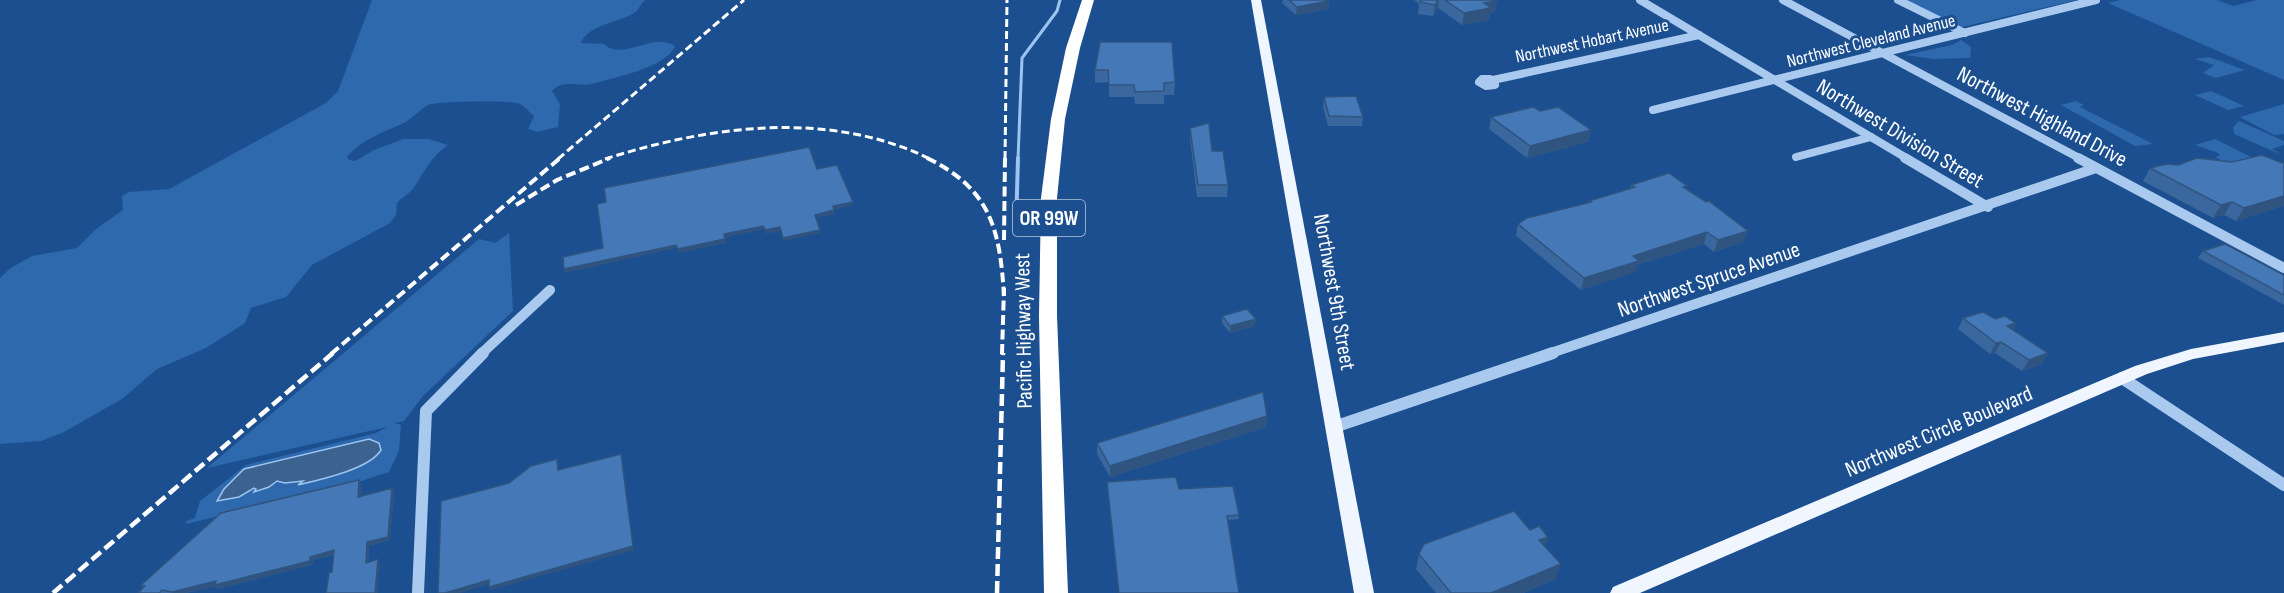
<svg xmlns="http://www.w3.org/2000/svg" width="2284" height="593" font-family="'Sofia Sans Condensed',sans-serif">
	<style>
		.green { fill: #2e69ad; fill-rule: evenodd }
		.water { fill: #3c6290; stroke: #9cc4f0; stroke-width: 1.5 }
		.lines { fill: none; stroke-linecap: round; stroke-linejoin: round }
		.stream-far1 { stroke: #9cc4f0; stroke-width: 3 }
		.stream { stroke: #9cc4f0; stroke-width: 4 }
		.minor-far2 { stroke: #a9c9ee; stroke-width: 8 }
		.minor-far1 { stroke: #a9c9ee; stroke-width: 10 }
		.minor { stroke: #a9c9ee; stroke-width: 12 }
		.major { fill: #f0f6ff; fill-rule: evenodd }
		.highway { fill: #fff; fill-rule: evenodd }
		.rail-far2 { stroke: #fff; stroke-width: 3; stroke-dasharray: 8 4; stroke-linecap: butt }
		.rail-far1 { stroke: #fff; stroke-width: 4; stroke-dasharray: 10 4.5; stroke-linecap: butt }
		.rail { stroke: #fff; stroke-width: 4.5; stroke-dasharray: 12 5; stroke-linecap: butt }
		.wall { fill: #3a679d }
		.shaded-wall { fill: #305480 }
		.building { fill: #4478b7; stroke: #305480; stroke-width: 1.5 }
		.labels { text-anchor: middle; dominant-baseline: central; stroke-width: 6; stroke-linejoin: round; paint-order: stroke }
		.far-street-label { font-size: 18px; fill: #fff; stroke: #1b4f8f }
		.shield { fill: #1b4f8f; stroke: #bbcadd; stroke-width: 1.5 }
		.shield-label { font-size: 21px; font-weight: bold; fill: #fff }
		.street-label { font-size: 22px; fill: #fff; stroke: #1b4f8f }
	</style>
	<rect width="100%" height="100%" fill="#1b4f8f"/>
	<g class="green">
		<path d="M372 0H646C640 3 640 9 634 13 618 23 589 24 581 43L604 44C623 62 653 31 675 46 666 68 615 77 592 84 578 87 563 79 552 91L560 104 558 127 537 132 528 129 534 116C529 112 524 106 520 104 514 100 435 101 428 105 419 110 411 120 402 124 383 132 361 140 347 157L349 160 355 161 374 150 403 139H429L448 145C432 156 425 170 415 186 410 194 403 196 397 203L396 215 390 223 312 265 286 297 251 308 245 323 206 348 157 369 122 399 64 432 41 441 0 444V278L9 269 32 256 77 248 96 229 123 210 122 196 129 192 169 189 326 103 338 91Z"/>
		<path d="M1904 0H2077L1962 27Z"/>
		<path d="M2120 0H2217L2233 6 2257 0H2284V80L2108 3Z"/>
		<path d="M1961 40 1971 47 1970 58 1933 59 1905 55 1952 45Z"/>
		<path d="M2209 57 2245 70 2215 78 2203 73 2214 65 2195 59Z"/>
		<path d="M2211 91 2244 106 2228 110 2195 95Z"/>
		<path d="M2076 101 2084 105 2080 107 2153 144 2135 146 2061 105Z"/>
		<path d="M2284 104V134L2274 135 2240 117Z"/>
		<path d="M2239 121 2284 141V145L2272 149 2284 156 2234 134 2233 127Z"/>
		<path d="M2215 139 2259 161 2229 164 2215 157 2220 156 2218 153 2195 145Z"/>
		<path d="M509 233 513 311 423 396 404 421 395 423 401 425 399 451 389 472 355 483 186 524V521L195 518 200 501 246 465 376 433 387 427 207 468 479 239 495 243ZM369 440 378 455C348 476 312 484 277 480L269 487 255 492 257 489 254 488 231 499 224 489 244 469Z"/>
	</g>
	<path class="water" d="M369 439 379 443 381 450C370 469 319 480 298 485L303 481 285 483 277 481 269 487 254 492 256 489 254 488 239 497 217 501 224 489 244 469Z"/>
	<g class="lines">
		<path class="stream-far1" d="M1018 159 1022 58 1057 11 1060 0"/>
		<path class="stream" d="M1016 226 1018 158"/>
		<g class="minor-far2">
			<path d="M1640 0 1908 159"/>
			<path d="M1783 0 2081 159"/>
			<path d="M1898 0 1965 33"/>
			<path d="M1482 79H1490L1495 85 1486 86 1479 82Z"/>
			<path d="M1493 80 1699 35"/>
			<path d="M1653 110 2096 0"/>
			<path d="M1796 157 1871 137"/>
		</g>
		<g class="minor-far1">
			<path d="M1905 158 1988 207"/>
			<path d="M2078 158 2284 268"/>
			<path d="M481 354 550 290"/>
			<path d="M1548 354 2096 168"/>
		</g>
		<g class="minor">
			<path d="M2122 378 2284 485"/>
			<path d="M1334 427 1553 353"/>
			<path d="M418 593 426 411 483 353"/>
		</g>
		<g class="major">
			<path d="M1251 0H1261L1374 593H1354Z"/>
			<path d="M2284 332V342L2193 359 2147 374 1640 593H1610L1613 587 2135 366 2191 349Z"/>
		</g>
		<path class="highway" d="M1082 0H1094L1080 48 1065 119 1057 198V316L1068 593H1044L1039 316 1041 198 1051 119 1066 48Z"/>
		<g class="rail-far2">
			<path d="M558 159 744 0"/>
			<path d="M605 159C709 126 828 109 930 159"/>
			<path d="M1005 159 1007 0"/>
		</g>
		<g class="rail-far1">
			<path d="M927 158C991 189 1000 230 1004 296"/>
			<path d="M516 205 557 180 610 158"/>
			<path d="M1004 240 1005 158"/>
			<path d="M331 354 560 158"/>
			<path d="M1002 354 1004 288"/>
		</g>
		<g class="rail">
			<path d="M53 593 333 353"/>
			<path d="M997 593 1003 353"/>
		</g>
	</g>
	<g class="wall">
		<path d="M1283 0H1329L1328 9 1296 15 1282 3Z"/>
		<path d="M1414 0H1496L1495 12 1490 13 1489 20 1462 25 1438 8 1433 16 1418 14 1419 4Z"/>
		<path d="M1100 42 1175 82 1174 95H1164V104H1135L1134 97H1109V82L1095 83V70Z"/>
		<path d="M1324 97 1363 117 1362 126H1328L1323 107Z"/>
		<path d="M1540 111 1591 130 1588 142 1527 158 1489 129 1491 117Z"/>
		<path d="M1190 128 1212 151 1228 185 1227 197H1197L1190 139Z"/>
		<path d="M2232 162H2284V206L2236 221 2224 215 2213 218 2143 181 2150 168Z"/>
		<path d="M1631 185 1686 188 1743 242 1714 252 1704 244 1637 265 1635 272 1581 290 1516 236 1518 224 1588 203 1589 201 1630 189Z"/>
		<path d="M2203 251 2284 275V305L2198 258Z"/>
		<path d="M1222 316 1255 326 1230 333 1222 323Z"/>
		<path d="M1963 318 1995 319 2016 323 2013 330 2048 353 2042 364 2022 371 1995 353 1990 354 1958 329Z"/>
		<path d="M1267 416 1266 427 1110 477 1097 454V443Z"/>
		<path d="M361 484 360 496 392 488 394 492 390 540 369 546 368 562 380 563 332 572 334 555 313 560 312 565 218 589 215 586 186 593H138L143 588 141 585Z"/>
		<path d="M1179 489 1239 515V519L1228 520 1119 593Z"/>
		<path d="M1530 530 1548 537 1545 546 1556 579 1523 593H1436L1416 569 1419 554Z"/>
	</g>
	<g class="shaded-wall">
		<path d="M1438 0H1439L1438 8 1433 16 1435 5Z"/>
		<path d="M1329 1 1328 9 1296 15 1297 7Z"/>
		<path d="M1497 1 1495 12 1490 13 1489 20 1462 25 1464 13 1484 3Z"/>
		<path d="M1591 130 1588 142 1527 158 1530 146Z"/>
		<path d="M2284 196V206L2236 221 2244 208Z"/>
		<path d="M853 202V205L833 210V206Z"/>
		<path d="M2232 202 2224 215 2213 218 2221 205Z"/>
		<path d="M834 210 835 214 816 218 815 215Z"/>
		<path d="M763 226 764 229 725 238 724 234Z"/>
		<path d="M780 227 781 231 765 234V230Z"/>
		<path d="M820 230 821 233 784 241 783 238Z"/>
		<path d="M1748 231 1743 242 1714 252 1718 240Z"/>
		<path d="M1707 232 1704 244 1637 265 1635 272 1581 290 1584 278 1633 256Z"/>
		<path d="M725 239 726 243 679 253 678 249Z"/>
		<path d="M676 245 677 248 565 273 564 269Z"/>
		<path d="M1256 319 1255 326 1230 333V326Z"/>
		<path d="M2016 323 2011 333 2007 326Z"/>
		<path d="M2001 342 1995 353 1990 354 1996 343Z"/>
		<path d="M2048 353 2042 364 2022 371 2029 360Z"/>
		<path d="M1267 416 1266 427 1110 477V466Z"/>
		<path d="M621 454 622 457 634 550 491 590 489 587Z"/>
		<path d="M359 480 361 484 360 500 358 497Z"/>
		<path d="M392 488 394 492 390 540 369 546 368 567 366 563 367 542Z"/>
		<path d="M1548 537 1544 551 1539 540Z"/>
		<path d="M334 550 337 554 313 560 312 565 218 589 215 586 186 593H173L172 592Z"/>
		<path d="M378 559 380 563 378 593H375Z"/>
		<path d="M1561 564 1556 579 1523 593H1491Z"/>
		<path d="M489 580 491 584 461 593H445Z"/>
	</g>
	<g class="building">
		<path d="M1289 0H1329V1L1297 7Z"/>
		<path d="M1421 0H1438L1435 5 1420 2Z"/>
		<path d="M1445 0H1496L1497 1 1484 3 1491 8 1464 13Z"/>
		<path d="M1100 42H1172L1175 82 1164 83V91L1135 92 1134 85H1109L1108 70H1095Z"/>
		<path d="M1356 96 1363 117 1329 116 1324 97Z"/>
		<path d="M1533 107 1540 111 1558 107 1591 130 1530 146 1491 117Z"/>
		<path d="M1209 123 1212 151H1223L1228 185H1198L1190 128Z"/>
		<path d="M809 147 817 169 837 165 853 202 833 206 834 210 815 215 820 230 783 238 780 227 765 230 763 226 724 234 725 239 678 249 676 245 564 269 563 257 603 248 597 204 606 202 604 188Z"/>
		<path d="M2262 155 2282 163 2284 162V196L2244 208 2232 202 2221 205 2150 168 2167 164 2178 165 2197 158 2232 162Z"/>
		<path d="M1669 173 1687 186 1683 187 1706 202 1709 201 1748 231 1718 240 1707 232 1633 256 1639 261 1584 278 1518 224 1527 218 1591 202 1589 201 1635 187 1631 185Z"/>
		<path d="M2225 244 2284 275V295L2203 251Z"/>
		<path d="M1247 309 1256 319 1230 326 1222 316Z"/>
		<path d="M1983 312 1995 319 2005 316 2016 323 2007 326 2048 353 2029 360 2001 342 1996 343 1963 318Z"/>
		<path d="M1263 392 1267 416 1110 466 1097 443Z"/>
		<path d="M621 454 633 546 489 587V580L445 593H438L441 501 509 483 531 466 557 459 558 470Z"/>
		<path d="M1176 477 1179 489 1233 486 1239 515 1227 516 1239 593H1119L1107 482Z"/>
		<path d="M359 480 358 497 392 488 388 537 367 542 366 563 378 559 375 593H326L329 573 332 572 334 550 310 557V561L215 585 216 581 172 592 162 590 159 593H138L145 586 141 585 221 513Z"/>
		<path d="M1514 511 1530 530 1539 526 1548 537 1539 540 1561 564 1491 593H1451L1419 554 1424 544Z"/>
	</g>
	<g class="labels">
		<g class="far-street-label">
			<text transform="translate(1592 41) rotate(-12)">Northwest Hobart Avenue</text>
			<text transform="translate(1871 41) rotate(-14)">Northwest Cleveland Avenue</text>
		</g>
		<rect class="shield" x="1013" y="200" width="72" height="36" rx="4.5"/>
		<g class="shield-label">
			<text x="1049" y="218">OR 99W</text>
		</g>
		<g class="street-label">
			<text transform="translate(2042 117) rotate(28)">Northwest Highland Drive</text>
			<text transform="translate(1900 134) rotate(31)">Northwest Division Street</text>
			<text transform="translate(1709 280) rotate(-19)">Northwest Spruce Avenue</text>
			<text transform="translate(1334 292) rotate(80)">Northwest 9th Street</text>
			<text transform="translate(1024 331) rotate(-91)">Pacific Highway West</text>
			<text transform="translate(1939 432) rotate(-23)">Northwest Circle Boulevard</text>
		</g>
	</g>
</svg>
